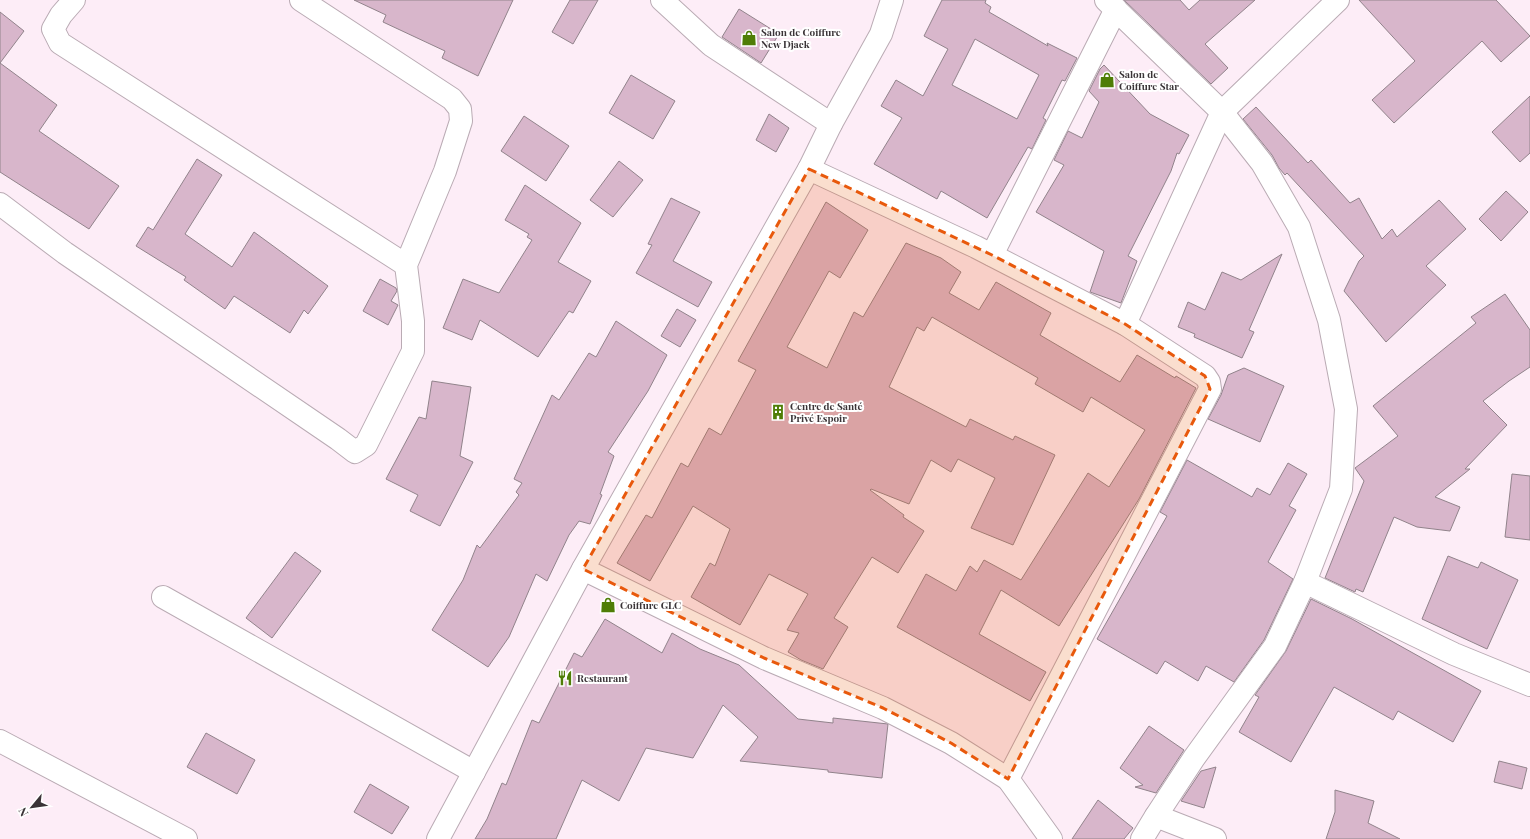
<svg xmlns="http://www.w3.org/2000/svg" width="1530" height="839" font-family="'Playfair Display',serif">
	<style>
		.building { fill: #d8b6cb; stroke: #91838b; fill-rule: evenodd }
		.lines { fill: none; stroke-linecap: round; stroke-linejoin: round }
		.minor-casing { stroke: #baabb4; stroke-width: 24 }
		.minor { stroke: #fff; stroke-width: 22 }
		.marked { fill: #e8590c; fill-opacity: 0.2; stroke: #e8590c; stroke-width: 3; stroke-dasharray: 8 5; stroke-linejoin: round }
		.labels { text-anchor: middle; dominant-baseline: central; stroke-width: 4; stroke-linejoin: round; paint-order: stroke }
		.poi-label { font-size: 10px; font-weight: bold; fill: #3a3437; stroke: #fff; text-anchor: start }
	</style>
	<rect width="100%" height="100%" fill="#fdedf7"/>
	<g class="building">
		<path d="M354 0H513L478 76 442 58 445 51 383 22 386 15Z"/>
		<path d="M570 0H598L573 44 552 32Z"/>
		<path d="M942 0H986L985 3 991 7 989 12 1048 46 1047 43 1077 58 1065 81 1062 80 1043 118 1046 120 1032 149 1028 147 987 218 941 191 937 199 874 164 902 118 881 106 896 80 923 96 948 49 924 36ZM975 39 1039 75 1017 119 952 85Z"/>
		<path d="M1124 0H1180L1189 10 1200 0H1255L1205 44 1228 68 1211 84Z"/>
		<path d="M1359 0H1496L1530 36 1501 62 1482 41 1394 123 1372 100 1415 61Z"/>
		<path d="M739 9 779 34 761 63 722 37Z"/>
		<path d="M0 12 24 31 0 63Z"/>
		<path d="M0 63 57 105 39 131 119 186 89 229 0 172Z"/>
		<path d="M1104 65 1150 114 1189 135 1179 154 1177 153 1171 171 1128 256 1137 261 1121 303 1090 292 1104 251 1036 212 1064 165 1054 160 1068 131 1082 138 1099 102 1089 91 1100 69Z"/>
		<path d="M631 75 675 101 653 139 609 113Z"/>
		<path d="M1530 96V153L1520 162 1492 132Z"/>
		<path d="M1256 107 1308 163 1311 160 1350 203 1359 198 1382 239 1392 229 1397 237 1439 200 1466 229 1426 266 1446 285 1386 342 1344 291 1359 261 1364 256 1287 173 1285 175 1279 168 1272 155 1243 119Z"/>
		<path d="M769 114 789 128 776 152 756 140Z"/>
		<path d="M524 116 569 146 546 181 501 151Z"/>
		<path d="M197 159 222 175 185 234 232 267 254 232 328 286 308 314 304 310 290 333 234 296 225 309 184 280 186 277 136 246 148 227 153 230Z"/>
		<path d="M619 161 643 180 613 217 590 200Z"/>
		<path d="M525 185 581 223 558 262 591 281 573 313 569 311 538 357 480 320 472 340 443 328 463 279 499 293 532 240 527 237 529 234 505 220Z"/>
		<path d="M1506 191 1528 212 1501 241 1479 219Z"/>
		<path d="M671 198 700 212 673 261 712 282 698 307 636 273 652 245 648 244Z"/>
		<path d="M826 202 868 230 840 278 829 271 787 347 827 368 854 312 863 317 906 243 941 258 961 272 949 293 979 310 996 282 1051 313 1040 335 1120 382 1137 355 1175 378 1176 376 1196 388 1139 499 1059 626 1001 590 979 634 1046 672 1030 701 897 627 926 574 956 591 970 566 977 572 984 560 1021 580 1088 473 1109 487 1145 430 1091 397 1083 412 1035 384 1038 378 932 317 924 331 917 327 889 387 966 427 970 419 1013 440 1015 436 1055 455 1013 545 971 528 995 478 958 459 951 472 931 460 909 504 871 489 870 490 904 515 903 517 924 531 898 573 872 557 834 618 848 627 823 669 801 660 788 652 799 633 787 630 808 594 769 574 740 625 691 597 710 563 715 566 730 529 693 506 650 581 617 563 646 515 652 518 681 463 688 467 709 428 721 435 756 370 738 361Z"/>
		<path d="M1282 254 1249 330 1254 332 1242 358 1194 337 1195 334 1178 327 1188 302 1205 310 1222 272 1241 280Z"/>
		<path d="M380 279 396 288 397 291 391 301 398 305 388 325 363 311Z"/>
		<path d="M1505 294 1530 330V367L1509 381 1483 401 1507 425 1465 469H1470L1435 497 1460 507 1450 531 1417 527 1394 517 1363 592 1356 589 1355 592 1325 578 1364 481 1355 468 1398 436 1373 406 1476 323 1471 317Z"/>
		<path d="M677 309 696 320 680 347 661 336Z"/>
		<path d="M616 321 667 355 648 391 608 452 614 456 600 494 602 495 590 524 579 521 569 535 547 581 536 574 509 637 488 667 432 630 463 580 477 545 480 548 519 495 516 492 522 483 514 479 552 395 559 400 589 353 596 357Z"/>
		<path d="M1244 368 1284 386 1260 442 1208 419 1221 395 1228 375Z"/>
		<path d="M432 381 471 387 460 456 473 462 440 526 410 511 418 495 386 479 419 417 426 419Z"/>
		<path d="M1187 460 1252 497 1257 488 1270 495 1288 463 1307 474 1289 506 1296 510 1268 562 1293 579 1264 640 1234 682 1206 666 1198 681 1165 661 1157 674 1097 639 1167 516 1160 512Z"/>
		<path d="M1512 474 1530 476V540L1505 537Z"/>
		<path d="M295 552 321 571 272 638 246 618Z"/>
		<path d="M1448 556 1478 568 1481 562 1518 580 1487 649 1422 619Z"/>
		<path d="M1311 599 1352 619 1481 691 1453 742 1398 711 1393 720 1334 687 1291 762 1239 732 1259 697 1255 695 1286 651Z"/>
		<path d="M605 619 662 653 672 633 700 649 739 665 798 719 833 723V718L888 724 882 778 828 772V770L740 761 758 737 723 705 693 758 646 748 619 801 582 780 556 839H475L487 819 502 783 506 785 532 720 539 723 574 653 582 657Z"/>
		<path d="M1149 726 1184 750 1156 793 1135 787 1143 785 1120 768Z"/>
		<path d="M206 733 255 760 237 794 187 767Z"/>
		<path d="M1499 761 1527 768 1522 789 1494 782Z"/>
		<path d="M1216 767 1204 808 1181 801 1201 771Z"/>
		<path d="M370 784 409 807 392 834 354 812Z"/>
		<path d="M1335 790 1374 801 1368 823 1400 839H1326L1335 812Z"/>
		<path d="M1098 800 1133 828 1124 839H1072Z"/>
	</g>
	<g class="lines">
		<defs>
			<g id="minor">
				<path d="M74 0 61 15 53 29 60 43 406 265"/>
				<path d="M662 0 711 45 831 124"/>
				<path d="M1106 0 1222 112 1262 163 1299 227 1329 320 1346 409 1341 489 1305 582 1275 646 1194 758 1156 816 1142 839"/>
				<path d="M809 169 976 247 1125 324 1205 376 1209 382 1210 389 1008 779 1051 839"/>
				<path d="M0 204 65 253 338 439 355 452 366 445 413 351V321L406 265 445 171 461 121 460 109 452 99 301 0"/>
				<path d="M992 255 1116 9"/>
				<path d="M1125 324 1222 112 1338 0"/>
				<path d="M583 569 764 658 883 708 951 743 1008 779"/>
				<path d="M1305 582 1454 654 1530 685"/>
				<path d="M163 597 474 772"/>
				<path d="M0 741 186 839"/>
				<path d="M1156 816 1215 839"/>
				<path d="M438 839 583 569 809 169 831 124 881 34 892 0"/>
			</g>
		</defs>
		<use href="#minor" class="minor-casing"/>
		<use href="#minor" class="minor"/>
	</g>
	<path class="marked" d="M809 169 992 255 1125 324 1205 376 1210 389 1008 779 951 743 883 708 764 658 583 569Z"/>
	<defs>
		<symbol id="shop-bare" viewBox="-9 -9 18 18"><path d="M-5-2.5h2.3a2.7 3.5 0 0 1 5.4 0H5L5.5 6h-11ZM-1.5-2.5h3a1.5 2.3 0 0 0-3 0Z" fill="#4f7d06" stroke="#fff" stroke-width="2.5" paint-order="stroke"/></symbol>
		<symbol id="building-bare" viewBox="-9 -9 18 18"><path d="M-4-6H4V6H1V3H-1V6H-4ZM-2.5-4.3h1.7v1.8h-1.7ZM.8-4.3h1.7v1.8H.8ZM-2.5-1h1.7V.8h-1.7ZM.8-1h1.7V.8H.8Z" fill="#4f7d06" stroke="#fff" stroke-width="2.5" paint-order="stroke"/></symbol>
		<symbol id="restaurant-bare" viewBox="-9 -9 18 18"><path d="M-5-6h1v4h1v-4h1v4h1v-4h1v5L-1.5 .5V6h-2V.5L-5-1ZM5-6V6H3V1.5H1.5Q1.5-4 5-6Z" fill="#4f7d06" stroke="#fff" stroke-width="2.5" paint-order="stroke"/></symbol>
	</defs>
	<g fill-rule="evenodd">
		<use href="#shop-bare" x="738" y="27" width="22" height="22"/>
		<use href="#shop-bare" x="1096" y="69" width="22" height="22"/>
		<use href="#building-bare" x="767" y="401" width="22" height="22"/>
		<use href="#shop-bare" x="597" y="594" width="22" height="22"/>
		<use href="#restaurant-bare" x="554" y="667" width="22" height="22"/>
	</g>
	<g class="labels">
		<g class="poi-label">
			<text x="761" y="32">Salon de Coiffure<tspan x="761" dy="12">New Djack</tspan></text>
			<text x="1119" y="74">Salon de<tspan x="1119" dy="12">Coiffure Star</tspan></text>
			<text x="790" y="406">Centre de Santé<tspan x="790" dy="12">Privé Espoir</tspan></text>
			<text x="620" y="605">Coiffure GLC</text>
			<text x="577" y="678">Restaurant</text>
		</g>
	</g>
	<g transform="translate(32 807) rotate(241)" stroke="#ffffff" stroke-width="3" paint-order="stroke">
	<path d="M0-3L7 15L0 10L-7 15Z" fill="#3a3437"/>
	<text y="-6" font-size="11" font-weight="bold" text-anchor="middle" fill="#3a3437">N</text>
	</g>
</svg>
